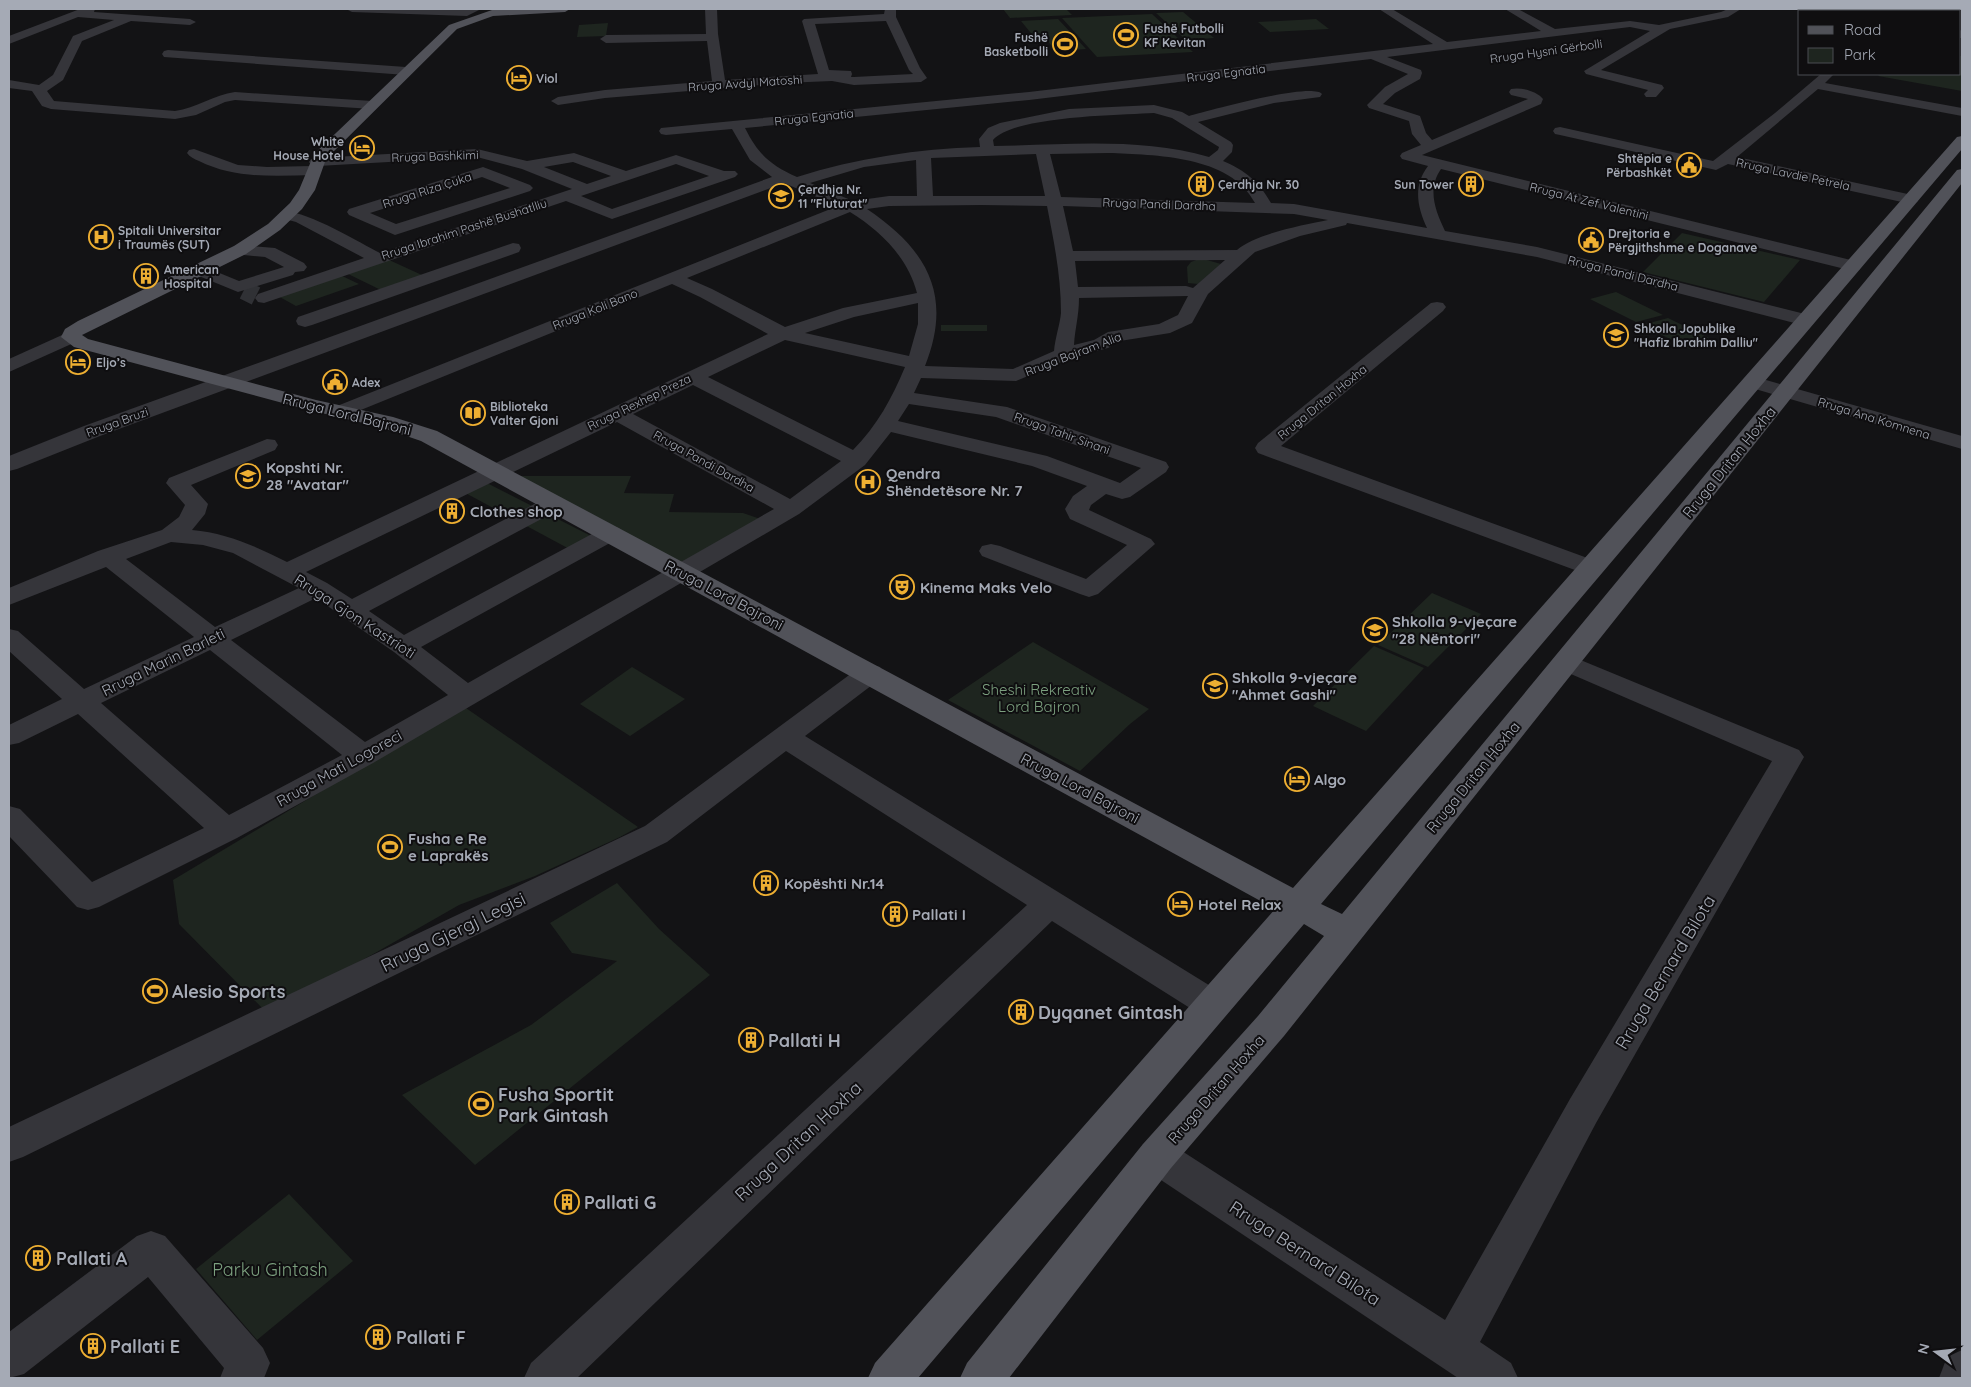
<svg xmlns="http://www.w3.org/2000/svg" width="1971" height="1387" font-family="Quicksand,sans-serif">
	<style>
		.green { fill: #1e251f }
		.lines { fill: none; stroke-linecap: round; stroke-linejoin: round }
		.minor-tunnel { stroke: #303135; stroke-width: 19; stroke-dasharray: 19 10; stroke-linecap: butt }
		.minor { fill: #35353a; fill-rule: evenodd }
		.major { fill: #515259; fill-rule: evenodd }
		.labels { text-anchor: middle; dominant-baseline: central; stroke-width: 4; stroke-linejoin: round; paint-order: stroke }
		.far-poi-label { font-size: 12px; font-weight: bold; fill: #a5aab5; stroke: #0f0e10; text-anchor: start }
		.far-street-label { font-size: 12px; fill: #a5aab5; stroke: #0f0e10 }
		.street-label { font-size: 15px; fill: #a5aab5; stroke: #0f0e10 }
		.poi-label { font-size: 15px; font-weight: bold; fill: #a5aab5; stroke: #0f0e10; text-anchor: start }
		.park-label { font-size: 15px; fill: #7ca07f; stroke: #0f0e10 }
		.near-street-label { font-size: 18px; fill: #a5aab5; stroke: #0f0e10 }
		.near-poi-label { font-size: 18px; font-weight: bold; fill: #a5aab5; stroke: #0f0e10; text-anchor: start }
		.near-park-label { font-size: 18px; fill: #7ca07f; stroke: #0f0e10 }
	</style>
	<rect width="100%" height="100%" fill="#131315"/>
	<g class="green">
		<path d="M1003 9H1066L1072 15 1010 18Z"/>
		<path d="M1183 12 1214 38 1186 40 1156 13Z"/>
		<path d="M1152 14 1193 52 1097 57 1062 18Z"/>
		<path d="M1058 19 1086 49 1056 51 1045 38H1035L1021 21Z"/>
		<path d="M1316 19 1329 29 1270 32 1258 22Z"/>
		<path d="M608 23 606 36 577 37 579 25Z"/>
		<path d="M1960 56H1962V91L1878 76 1881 74H1960Z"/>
		<path d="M1682 233 1800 260 1764 302 1643 272Z"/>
		<path d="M387 259 424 276 383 291 346 273Z"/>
		<path d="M1196 260H1207L1221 264 1198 284 1188 283 1187 267 1191 262Z"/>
		<path d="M340 275 359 284 296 306 278 296Z"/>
		<path d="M1616 292 1663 315 1636 322 1590 299Z"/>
		<path d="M1668 318 1717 342 1690 349 1642 325Z"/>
		<rect x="941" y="325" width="46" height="6"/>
		<path d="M505 476H631L624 493 674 494 669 512 743 513 769 522 682 572Z"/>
		<path d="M479 479 599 540 575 552 458 489Z"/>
		<path d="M1432 593 1481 614 1428 667 1378 645Z"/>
		<path d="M1033 642 1149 709 1130 724 1080 771 948 700Z"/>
		<path d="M1374 646 1424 668 1366 731 1313 706Z"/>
		<path d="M632 667 685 699 630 736 580 704Z"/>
		<path d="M463 706 638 827 620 837 535 876 459 905 375 953 266 1012 179 924 173 880Z"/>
		<path d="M617 883 659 929 710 975 475 1165 402 1095 531 1025 617 961 572 953 550 923Z"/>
		<path d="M289 1194 353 1261 257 1340 196 1269Z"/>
	</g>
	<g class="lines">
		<path class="minor-tunnel" d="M244 290 256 296"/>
		<g class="minor">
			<path d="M80 9H95L94 12 190 19 196 22 190 25 131 21 82 41 63 80 47 91 54 101 175 111C196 108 214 95 235 92L372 101 379 105 372 109 235 100 225 102 196 115 175 119 51 109 42 106 32 91 9 88V80L39 85 53 75 73 36 114 20 78 17 9 44V36Z"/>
			<path d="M346 9 465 10 481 9 467 16 352 12Z"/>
			<path d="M705 9H717L718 34 725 80 818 74 802 21 804 19 884 14 885 9H896V17L920 68 927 78 921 82 854 85 832 81 784 83 605 98 558 105 551 101 558 97 605 90 712 81 707 41 606 43 600 39 606 35 706 34ZM886 21 909 70 913 74 854 77H851L852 74 851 71 829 70 815 24Z"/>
			<path d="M1379 9H1392L1447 42 1541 31 1505 9H1518L1555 29 1630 21 1659 25 1721 12 1728 9H1741L1728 17 1670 29 1601 70 1662 85 1664 88 1656 97H1646L1644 94 1648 90 1586 74 1584 71 1650 31 1630 27 1387 57 1421 70 1422 73 1420 79 1395 93 1383 104 1420 116 1426 133 1432 140 1528 99 1511 95 1509 92 1511 89C1521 87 1537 91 1543 99L1541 104 1422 155 1859 262 1862 266 1859 270 1853 271 1441 169C1427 189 1435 210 1445 231L1537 247 1813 316 1815 320 1813 324 1806 326 1537 257 1347 223 1346 225 1300 236 1255 252 1208 294 1192 323 1170 333 1120 341 1108 348 1071 358 1016 381 921 378 914 393 1007 407 1166 462 1169 467 1166 472 1130 497 1122 499 1106 494 1091 505 1089 510 1151 539 1155 544 1098 594 1089 597 1080 594 982 556 979 551 982 546 991 544 1000 546 1086 579 1127 545 1070 519 1065 509 1073 496 1087 486 1032 466 891 432 865 465 799 514 373 763 237 838 99 907 88 910 77 907 9 836V806L20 809 92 882 204 828 78 714 19 743 9 745V725L62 699 9 651V629L18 631 84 689 194 637 106 567 9 605V588L98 551 162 530 179 517 185 505 166 483 169 478 267 439 275 440 278 445 275 450 191 485 208 504 205 514 192 530C227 533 257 547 287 562L768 334 700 297 672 284 346 416 339 418 332 416 329 412 332 408 838 206 784 183 100 436 17 469 9 471V456L84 426 772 177 750 160 732 129 666 135 661 134 659 131 661 128 1029 92 1433 44ZM1371 59 1408 74 1385 87 1367 105 1369 108 1409 121 1412 134 1421 145 1402 153 1400 156 1402 159 1428 166C1413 186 1417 206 1427 228L1294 204 1271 203C1259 182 1245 170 1223 161L1232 152 1233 145 1231 142 1198 122 1274 103 1320 97 1322 94C1311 82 1208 111 1189 116L1182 112 1154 105 1069 109 1000 123 988 128 979 139 980 147C917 149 857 158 797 177 770 165 758 154 745 128L1029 100ZM1154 113 1172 118 1219 147 1218 150 1209 157C1140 137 1065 145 994 146L993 140C1013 116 1121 115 1154 113ZM1108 153C1155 155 1230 155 1255 203L1061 197 1050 154ZM1036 154 1045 196H933L931 158ZM916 160 917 196H889L853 201 810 183 864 167ZM981 205 1047 206C1054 242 1061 276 1061 313 1060 324 1055 338 1054 351L1013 369 925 366C953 296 928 250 867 209L889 206ZM1063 206 1294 214 1328 220C1303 225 1255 234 1237 250L1073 251ZM850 212C881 231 908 258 917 293L843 308 785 327 712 289 687 278ZM1225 260 1193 288 1186 286 1078 287 1075 261ZM1188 296 1178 315 1159 324 1108 332 1094 340 1074 345C1075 328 1079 316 1079 298ZM918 303V324L909 356 805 333 854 317ZM785 340 905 367C892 398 877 426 853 450L708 377ZM693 385 841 461 790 499 633 414ZM909 404 996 417 1141 468 1120 483 1047 456 898 421ZM617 422 774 509 468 683 421 647 619 538 623 533 619 528 611 526 603 528 404 635 369 611 562 508 565 503 562 498 554 496 546 498 352 599 327 583 306 572ZM171 542 203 545 233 553 299 588 215 627 126 559ZM316 598 394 652 448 695 365 742 231 640ZM210 650 342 755 229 815 101 703Z"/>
			<path d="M1936 9H1955L1957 11H1938Z"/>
			<path d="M1960 30 1962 31V38H1960Z"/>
			<path d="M168 50 406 67 412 71 406 75 164 57 162 54 164 51Z"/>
			<path d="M1821 74H1834L1825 83 1962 108V116L1818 89 1737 157 1917 196 1919 199 1917 202 1911 204 1728 164 1716 170 1560 135 1555 134 1553 131 1555 128 1560 127 1713 161 1775 113Z"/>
			<path d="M194 149 238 165 267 167 312 166 309 162 311 159 316 158 477 149 527 161 574 153 626 171 676 155 724 171H735L738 174 735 177 612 219 566 201 264 303 258 302 255 298 258 294 364 258 296 222 281 218 279 215 281 212C301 207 360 243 380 253L572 189 522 169 477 157 318 166 322 170 319 173 314 175C275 176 235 179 199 161 194 159 190 157 187 153L189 150ZM573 162 611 176 587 184 544 167ZM676 164 709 176 612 209 581 196Z"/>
			<path d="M483 167 530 185 533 188 530 191 395 235 349 215 347 212 349 209ZM482 177 510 188 396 224 370 213Z"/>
			<path d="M513 243 519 244 521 248 519 252 312 325 305 327 298 325 296 321 298 317Z"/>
			<path d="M240 245 275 248 304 263 307 267 304 271 295 272 293 275 238 292 194 274 191 270 194 266 200 265 239 281 284 267 265 257 234 254 232 250 234 246Z"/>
			<path d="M1437 302 1443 303 1446 307 1443 311 1281 446 1601 563 1604 568 1601 573 1592 575 1583 573 1258 453 1255 448 1258 443 1431 303Z"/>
			<path d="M71 331 78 333 81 337 78 341 9 372V359Z"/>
			<path d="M1752 376 1962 436V449L1745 386 1742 382 1745 378Z"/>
			<path d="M1566 654 1799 750 1804 757 1596 1123 1480 1342 1511 1363 1518 1378H1458L1143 1168 1138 1156 1143 1144 1157 1139 1171 1144 1445 1320 1570 1099 1772 761 1557 668 1553 662 1557 656Z"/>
			<path d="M870 664 880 667 884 673 880 679 805 736 1225 995 1230 1005 1225 1015 1213 1019 1201 1015 1052 921 577 1378H524L531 1363 1027 905 786 751 667 842 23 1157 9 1162V1127L645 826 860 667Z"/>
			<path d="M151 1231 165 1236 263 1348 270 1363 264 1378H220L224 1368 148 1277 24 1374 9 1378V1332L137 1236Z"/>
			<path d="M1962 1350V1378H1939L1947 1357Z"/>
		</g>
		<path class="major" d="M570 9 565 12 493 16 457 29 326 159 315 190 302 209 280 230 246 254 82 335 88 339 316 400 393 417 437 431 1293 888 1957 137 1962 136V149L1321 904 1342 914 1957 170 1962 169V183L1284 1036 1171 1168 1009 1378H960L967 1363 1143 1144 1258 1016 1324 936 1304 924 918 1378H868L875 1363 1275 909 421 441 380 427 305 409 74 347 61 337 65 329 78 321 234 246 268 224 290 203 299 190 314 154 449 25 492 10Z"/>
	</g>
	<defs>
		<symbol id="stadium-ring" viewBox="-11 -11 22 22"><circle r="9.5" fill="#0f0e10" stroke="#eeaf32" stroke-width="1.5"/><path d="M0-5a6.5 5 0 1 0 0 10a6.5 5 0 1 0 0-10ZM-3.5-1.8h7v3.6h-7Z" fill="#eeaf32"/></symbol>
		<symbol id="hotel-ring" viewBox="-11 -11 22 22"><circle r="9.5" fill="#0f0e10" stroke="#eeaf32" stroke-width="1.5"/><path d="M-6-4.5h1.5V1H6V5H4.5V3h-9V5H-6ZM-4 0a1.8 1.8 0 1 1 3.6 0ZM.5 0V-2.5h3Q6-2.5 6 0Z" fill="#eeaf32"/></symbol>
		<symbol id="civic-ring" viewBox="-11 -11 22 22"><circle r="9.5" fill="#0f0e10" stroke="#eeaf32" stroke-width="1.5"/><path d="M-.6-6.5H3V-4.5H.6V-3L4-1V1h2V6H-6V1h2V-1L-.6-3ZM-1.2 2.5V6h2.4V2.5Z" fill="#eeaf32"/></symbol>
		<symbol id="building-ring" viewBox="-11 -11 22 22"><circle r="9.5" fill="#0f0e10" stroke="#eeaf32" stroke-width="1.5"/><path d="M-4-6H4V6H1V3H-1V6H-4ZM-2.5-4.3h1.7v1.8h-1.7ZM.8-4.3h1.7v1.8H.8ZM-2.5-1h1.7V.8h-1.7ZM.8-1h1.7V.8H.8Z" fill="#eeaf32"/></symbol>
		<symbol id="school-ring" viewBox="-11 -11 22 22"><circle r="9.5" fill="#0f0e10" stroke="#eeaf32" stroke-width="1.5"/><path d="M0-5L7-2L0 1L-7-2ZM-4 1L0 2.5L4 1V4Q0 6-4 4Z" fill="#eeaf32"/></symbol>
		<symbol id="hospital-ring" viewBox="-11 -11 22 22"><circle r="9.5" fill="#0f0e10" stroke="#eeaf32" stroke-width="1.5"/><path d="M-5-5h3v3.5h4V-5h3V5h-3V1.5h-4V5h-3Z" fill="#eeaf32"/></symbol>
		<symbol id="library-ring" viewBox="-11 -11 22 22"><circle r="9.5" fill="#0f0e10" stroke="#eeaf32" stroke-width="1.5"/><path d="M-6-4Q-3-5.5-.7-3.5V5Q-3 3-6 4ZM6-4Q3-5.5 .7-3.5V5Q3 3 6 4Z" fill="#eeaf32"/></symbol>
		<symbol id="theatre-ring" viewBox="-11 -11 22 22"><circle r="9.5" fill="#0f0e10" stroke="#eeaf32" stroke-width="1.5"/><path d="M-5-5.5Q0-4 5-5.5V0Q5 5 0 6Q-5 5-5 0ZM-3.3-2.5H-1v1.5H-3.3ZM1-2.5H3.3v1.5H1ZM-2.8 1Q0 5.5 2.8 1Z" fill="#eeaf32"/></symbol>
	</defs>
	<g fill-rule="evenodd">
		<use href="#stadium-ring" x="1112" y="21" width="28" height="28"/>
		<use href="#stadium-ring" x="1051" y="30" width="28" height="28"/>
		<use href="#hotel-ring" x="505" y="64" width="28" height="28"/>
		<use href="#hotel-ring" x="348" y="134" width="28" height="28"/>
		<use href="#civic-ring" x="1675" y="151" width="28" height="28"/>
		<use href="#building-ring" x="1187" y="170" width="28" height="28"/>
		<use href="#building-ring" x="1457" y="170" width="28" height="28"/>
		<use href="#school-ring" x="767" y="182" width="28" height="28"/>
		<use href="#hospital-ring" x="87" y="223" width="28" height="28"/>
		<use href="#civic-ring" x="1577" y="226" width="28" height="28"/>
		<use href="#building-ring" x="132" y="262" width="28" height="28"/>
		<use href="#school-ring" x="1602" y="321" width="28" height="28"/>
		<use href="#hotel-ring" x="64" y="348" width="28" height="28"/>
		<use href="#civic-ring" x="321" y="368" width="28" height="28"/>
		<use href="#library-ring" x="459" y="399" width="28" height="28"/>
		<use href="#school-ring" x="234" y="462" width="28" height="28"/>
		<use href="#hospital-ring" x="854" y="468" width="28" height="28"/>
		<use href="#building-ring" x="438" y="497" width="28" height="28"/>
		<use href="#theatre-ring" x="888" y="573" width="28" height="28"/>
		<use href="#school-ring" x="1361" y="616" width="28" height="28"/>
		<use href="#school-ring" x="1201" y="672" width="28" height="28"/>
		<use href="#hotel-ring" x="1283" y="765" width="28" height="28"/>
		<use href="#stadium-ring" x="376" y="833" width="28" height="28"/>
		<use href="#building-ring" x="752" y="869" width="28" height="28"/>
		<use href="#hotel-ring" x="1166" y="890" width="28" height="28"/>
		<use href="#building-ring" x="881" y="900" width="28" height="28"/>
		<use href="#stadium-ring" x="141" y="977" width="28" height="28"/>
		<use href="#building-ring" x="1007" y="998" width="28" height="28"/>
		<use href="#building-ring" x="737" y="1026" width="28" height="28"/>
		<use href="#stadium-ring" x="467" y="1090" width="28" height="28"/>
		<use href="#building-ring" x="553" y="1188" width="28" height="28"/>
		<use href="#building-ring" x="24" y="1244" width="28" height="28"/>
		<use href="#building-ring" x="364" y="1323" width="28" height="28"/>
		<use href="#building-ring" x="79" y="1332" width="28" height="28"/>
	</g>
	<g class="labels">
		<g class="far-poi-label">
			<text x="1144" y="28">Fushë Futbolli<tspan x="1144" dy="14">KF Kevitan</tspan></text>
			<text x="1048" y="37" text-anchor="end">Fushë<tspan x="1048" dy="14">Basketbolli</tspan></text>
			<text x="536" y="78">Viol</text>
			<text x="344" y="141" text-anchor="end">White<tspan x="344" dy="14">House Hotel</tspan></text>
			<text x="1672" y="158" text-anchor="end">Shtëpia e<tspan x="1672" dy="14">Përbashkët</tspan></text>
			<text x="1218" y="184">Çerdhja Nr. 30</text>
			<text x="1454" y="184" text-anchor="end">Sun Tower</text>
			<text x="798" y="189">Çerdhja Nr.<tspan x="798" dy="14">11 "Fluturat"</tspan></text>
			<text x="118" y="230">Spitali Universitar<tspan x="118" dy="14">i Traumës (SUT)</tspan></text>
			<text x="1608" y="233">Drejtoria e<tspan x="1608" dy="14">Përgjithshme e Doganave</tspan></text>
			<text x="164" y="269">American<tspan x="164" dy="14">Hospital</tspan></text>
			<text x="1634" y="328">Shkolla Jopublike<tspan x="1634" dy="14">"Hafiz Ibrahim Dalliu"</tspan></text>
			<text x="96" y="362">Eljo’s</text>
			<text x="352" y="382">Adex</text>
			<text x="490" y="406">Biblioteka<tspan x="490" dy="14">Valter Gjoni</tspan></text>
		</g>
		<g class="far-street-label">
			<text transform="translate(1546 51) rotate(-8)">Rruga Hysni Gërbolli</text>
			<text transform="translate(1226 73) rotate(-7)">Rruga Egnatia</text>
			<text transform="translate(745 83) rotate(-4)">Rruga Avdyl Matoshi</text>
			<text transform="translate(814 117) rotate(-6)">Rruga Egnatia</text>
			<text transform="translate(435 156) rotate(-2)">Rruga Bashkimi</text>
			<text transform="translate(1793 174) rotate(12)">Rruga Lavdie Petrela</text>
			<text transform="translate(427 190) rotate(-18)">Rruga Riza Çuka</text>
			<text transform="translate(1589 201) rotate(14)">Rruga At Zef Valentini</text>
			<text transform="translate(1159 204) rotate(2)">Rruga Pandi Dardha</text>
			<text transform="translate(464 229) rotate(-18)">Rruga Ibrahim Pashë Bushatlliu</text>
			<text transform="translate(1623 273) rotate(14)">Rruga Pandi Dardha</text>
			<text transform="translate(595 309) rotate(-22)">Rruga Koli Bano</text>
			<text transform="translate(1073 354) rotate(-21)">Rruga Bajram Alia</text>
			<text transform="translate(639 402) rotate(-26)">Rruga Rexhep Preza</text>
			<text transform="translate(1322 402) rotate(-39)">Rruga Dritan Hoxha</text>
			<text transform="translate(1874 418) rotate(17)">Rruga Ana Komnena</text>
			<text transform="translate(117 422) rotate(-20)">Rruga Bruzi</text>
			<text transform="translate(1062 433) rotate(20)">Rruga Tahir Sinani</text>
			<text transform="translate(704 461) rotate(29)">Rruga Pandi Dardha</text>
		</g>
		<g class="street-label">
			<text transform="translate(347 414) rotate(14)">Rruga Lord Bajroni</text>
			<text transform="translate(1729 462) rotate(-51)">Rruga Dritan Hoxha</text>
			<text transform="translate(724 595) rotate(28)">Rruga Lord Bajroni</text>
			<text transform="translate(355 616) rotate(33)">Rruga Gjon Kastrioti</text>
			<text transform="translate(163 662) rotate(-26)">Rruga Marin Barleti</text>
			<text transform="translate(339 768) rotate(-29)">Rruga Mati Logoreci</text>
			<text transform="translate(1473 777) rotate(-51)">Rruga Dritan Hoxha</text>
			<text transform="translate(1080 788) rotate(28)">Rruga Lord Bajroni</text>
			<text transform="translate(1216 1089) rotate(-49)">Rruga Dritan Hoxha</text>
		</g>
		<g class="poi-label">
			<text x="266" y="467">Kopshti Nr.<tspan x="266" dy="17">28 "Avatar"</tspan></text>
			<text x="886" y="473">Qendra<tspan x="886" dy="17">Shëndetësore Nr. 7</tspan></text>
			<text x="470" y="511">Clothes shop</text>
			<text x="920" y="587">Kinema Maks Velo</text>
			<text x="1392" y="621">Shkolla 9-vjeçare<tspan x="1392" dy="17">"28 Nëntori"</tspan></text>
			<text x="1232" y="677">Shkolla 9-vjeçare<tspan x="1232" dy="17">"Ahmet Gashi"</tspan></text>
			<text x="1314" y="779">Algo</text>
			<text x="408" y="838">Fusha e Re<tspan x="408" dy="17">e Laprakës</tspan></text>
			<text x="784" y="883">Kopështi Nr.14</text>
			<text x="1198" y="904">Hotel Relax</text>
			<text x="912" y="914">Pallati I</text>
		</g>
		<g class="park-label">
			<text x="1039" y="689">Sheshi Rekreativ<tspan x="1039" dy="17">Lord Bajron</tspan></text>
		</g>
		<g class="near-street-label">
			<text transform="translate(453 932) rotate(-26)">Rruga Gjergj Legisi</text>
			<text transform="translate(1665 972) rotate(-59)">Rruga Bernard Bilota</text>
			<text transform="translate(798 1141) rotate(-43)">Rruga Dritan Hoxha</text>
			<text transform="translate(1305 1253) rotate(33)">Rruga Bernard Bilota</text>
		</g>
		<g class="near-poi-label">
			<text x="172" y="991">Alesio Sports</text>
			<text x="1038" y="1012">Dyqanet Gintash</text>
			<text x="768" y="1040">Pallati H</text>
			<text x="498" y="1094">Fusha Sportit<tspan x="498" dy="21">Park Gintash</tspan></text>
			<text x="584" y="1202">Pallati G</text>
			<text x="56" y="1258">Pallati A</text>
			<text x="396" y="1337">Pallati F</text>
			<text x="110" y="1346">Pallati E</text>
		</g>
		<g class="near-park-label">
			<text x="270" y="1269">Parku Gintash</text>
		</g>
	</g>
	<rect width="1971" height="1387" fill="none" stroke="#a5aab5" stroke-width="20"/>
	<rect x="1798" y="10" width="162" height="65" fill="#0f0e10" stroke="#4b4c52"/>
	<rect x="1808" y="26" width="25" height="8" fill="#515259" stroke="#4b4c52"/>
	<text x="1844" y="35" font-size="15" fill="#a5aab5">Road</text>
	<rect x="1808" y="48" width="25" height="15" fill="#1e251f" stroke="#4b4c52"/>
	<text x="1844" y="60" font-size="15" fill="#a5aab5">Park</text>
	<g transform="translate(1936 1352) rotate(285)" stroke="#0f0e10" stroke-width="4" paint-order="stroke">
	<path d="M0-4L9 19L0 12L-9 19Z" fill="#a5aab5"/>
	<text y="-8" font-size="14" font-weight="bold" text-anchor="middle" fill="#a5aab5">N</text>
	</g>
</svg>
